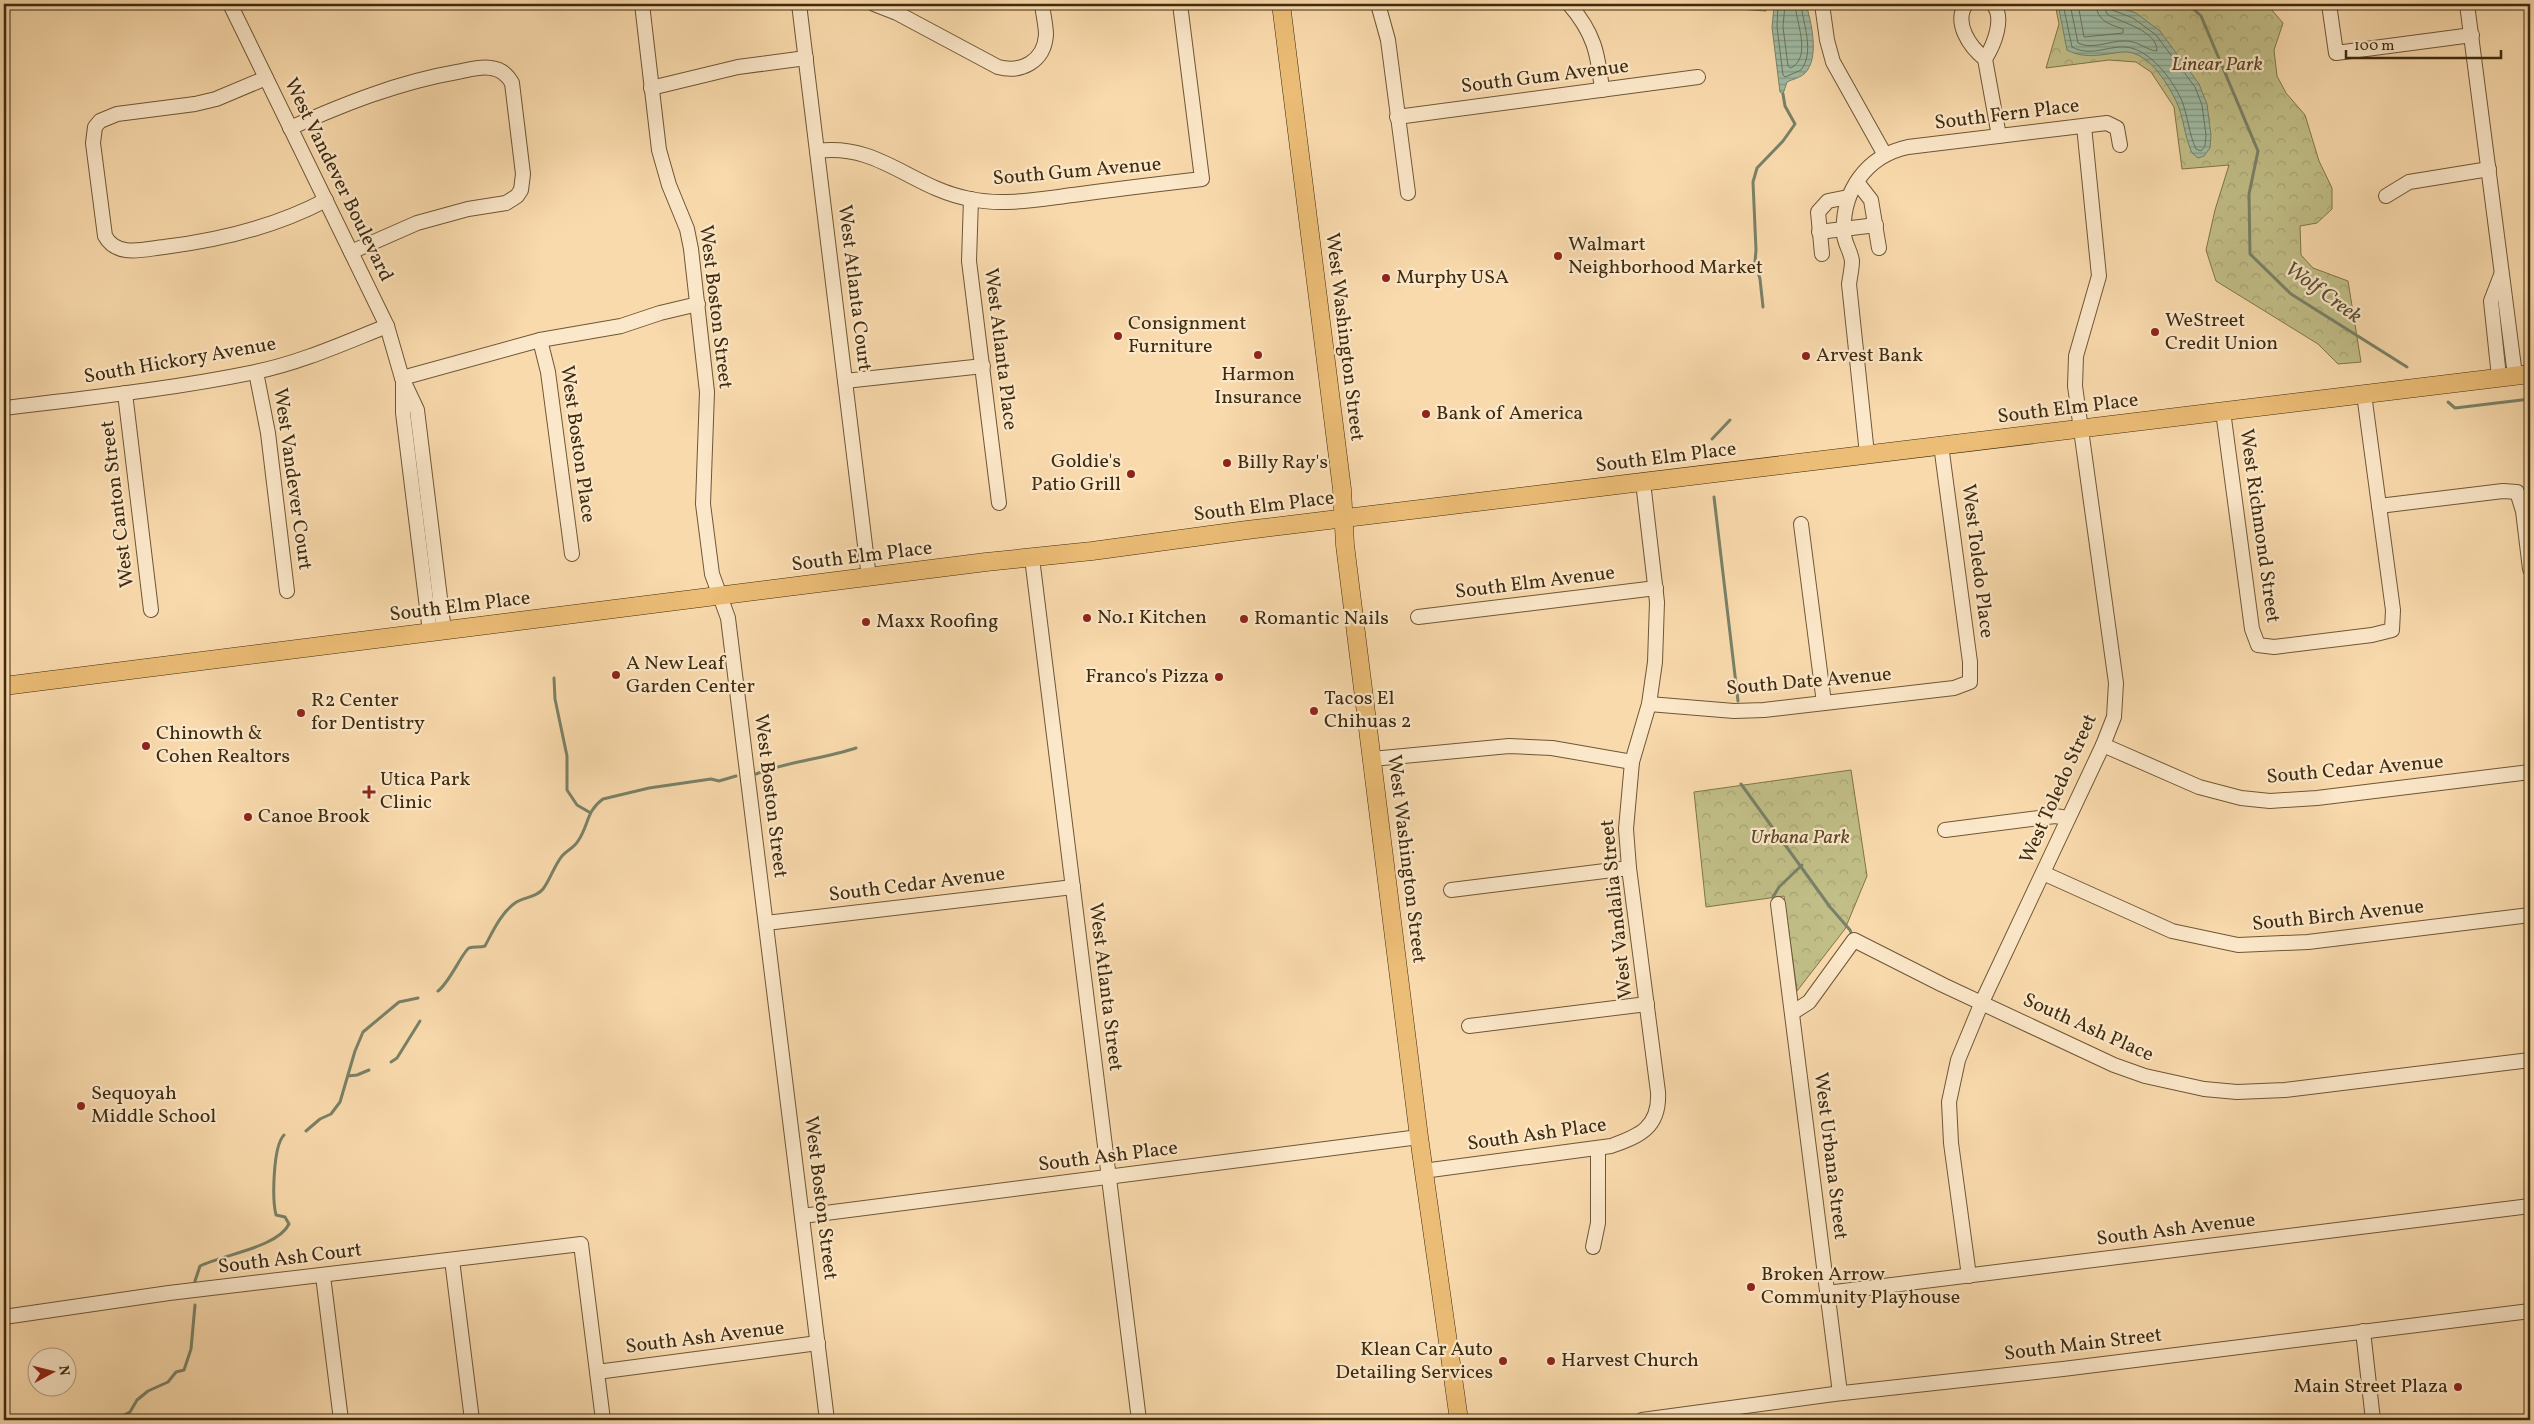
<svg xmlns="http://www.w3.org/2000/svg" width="2534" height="1424" font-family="Vollkorn,serif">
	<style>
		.forest { fill: url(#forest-crowns); stroke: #80744b }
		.water { fill: url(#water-rules); stroke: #798168 }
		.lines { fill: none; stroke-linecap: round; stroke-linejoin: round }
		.shore { stroke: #6f735a; stroke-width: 1 }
		.stream { stroke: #798168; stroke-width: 3 }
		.minor-casing { stroke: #6e5736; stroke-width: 16 }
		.major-casing { stroke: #3f2b0f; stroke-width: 19 }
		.minor { stroke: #fbe7c9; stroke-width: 14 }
		.major { stroke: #ecbd76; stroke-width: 18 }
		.poi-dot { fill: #8f2418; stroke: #fbe7c9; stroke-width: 2 }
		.labels { text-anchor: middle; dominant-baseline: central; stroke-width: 4.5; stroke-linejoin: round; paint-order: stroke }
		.park-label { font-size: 20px; font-style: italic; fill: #594827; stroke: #fbe7c9 }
		.street-label { font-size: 20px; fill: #3f2b0f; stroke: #fbe7c9 }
		.poi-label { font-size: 20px; fill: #3f2b0f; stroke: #fbe7c9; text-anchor: start }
		.water-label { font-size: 21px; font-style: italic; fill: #574f34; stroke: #fbe7c9 }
	</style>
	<defs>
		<pattern id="forest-crowns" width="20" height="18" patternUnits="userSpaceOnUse" patternTransform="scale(1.25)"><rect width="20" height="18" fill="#c1be87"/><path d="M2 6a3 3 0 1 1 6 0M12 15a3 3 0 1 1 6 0" fill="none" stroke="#a7a373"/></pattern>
		<pattern id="water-rules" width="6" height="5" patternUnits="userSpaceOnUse" patternTransform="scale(1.25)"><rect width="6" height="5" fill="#9fbba4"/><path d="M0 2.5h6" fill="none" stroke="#839884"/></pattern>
	</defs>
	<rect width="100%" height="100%" fill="#f9daac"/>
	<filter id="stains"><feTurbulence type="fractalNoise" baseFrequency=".004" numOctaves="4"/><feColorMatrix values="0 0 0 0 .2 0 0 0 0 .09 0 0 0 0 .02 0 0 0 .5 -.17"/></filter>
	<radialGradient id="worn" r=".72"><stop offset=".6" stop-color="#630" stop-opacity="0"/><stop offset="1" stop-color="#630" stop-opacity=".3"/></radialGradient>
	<g class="forest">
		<path d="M1672 4H1768L1766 11Z"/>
		<path d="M2055 4H2271V9L2283 23 2274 50 2277 76 2286 93 2305 115 2319 161 2332 188V209L2317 223 2300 226 2301 255 2313 268 2348 281 2361 362 2338 364 2318 344 2216 281 2206 250 2215 210 2229 165 2182 169 2174 107 2151 72 2136 62 2109 60 2046 68 2059 24Z"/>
		<path d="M1851 770 1867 876 1845 929 1797 991 1784 896 1706 907 1694 792Z"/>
	</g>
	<g class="water">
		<path d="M1773 4H1806C1811 21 1820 58 1805 73 1800 78 1793 79 1787 82L1783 94 1780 92 1772 27 1774 7Z"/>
		<path d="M2058 4H2108L2136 13 2160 31 2199 84 2207 104 2211 135 2210 148 2204 156 2198 158 2192 153C2184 136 2184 117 2176 101 2167 82 2147 50 2123 52 2102 54 2087 60 2067 50Z"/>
	</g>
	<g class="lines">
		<g class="shore">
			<path d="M1778 4 1777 27 1783 75 1785 77 1801 70C1815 52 1803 24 1801 4"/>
			<path d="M1785 4 1783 27 1788 66 1791 68C1812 57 1796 22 1795 4"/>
			<path d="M2063 4 2072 47C2091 57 2107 46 2125 47 2149 48 2173 80 2182 101 2188 117 2189 134 2196 149L2201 151 2205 146 2206 135 2202 105 2195 87 2156 35 2133 18 2112 10 2110 4"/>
			<path d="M2070 4 2078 43C2092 50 2109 41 2124 41 2137 40 2148 51 2157 51 2157 30 2121 23 2107 14L2103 4"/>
			<path d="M2078 4 2084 37 2123 33V29C2109 24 2097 21 2096 4"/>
		</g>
		<g class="stream">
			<path d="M2188 4 2201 16 2258 151 2249 194 2250 254 2291 294 2407 367"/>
			<path d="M1763 307 1760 279 1755 262 1756 250 1753 182 1757 168 1783 141 1795 124 1785 106 1783 94"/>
			<path d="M2448 402 2455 408 2530 399"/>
			<path d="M1712 439 1730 420"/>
			<path d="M1714 497 1738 701"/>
			<path d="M554 678 555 699 567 756V790L577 805 589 812"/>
			<path d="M756 774C789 761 823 759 856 748"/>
			<path d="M1741 784 1830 907 1850 930 1853 937"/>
			<path d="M1776 902 1773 897 1779 887 1802 865"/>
			<path d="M438 991C450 982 463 951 469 948 474 946 480 948 485 946 493 931 501 913 515 903 523 897 536 898 543 889 550 880 554 866 562 856 567 850 574 848 578 841 589 825 586 811 603 799L649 788 711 779 719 781 736 776"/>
			<path d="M391 1062 397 1058 420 1021"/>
			<path d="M348 1076 357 1075 369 1070"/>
			<path d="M306 1131 320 1119 331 1114 340 1102 355 1051 363 1032 399 1002 418 998"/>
			<path d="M195 1281 200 1266C225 1254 278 1247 289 1224L285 1217 276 1215C272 1199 273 1146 284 1135"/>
			<path d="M114 1420 130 1412 137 1400 148 1391 168 1382 176 1372 184 1370 191 1349 195 1305"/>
		</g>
		<defs>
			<g id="minor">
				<path d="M230 4 387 326 402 378 417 410 444 631"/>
				<path d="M642 4 659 150 669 185 687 229 691 249 707 392 703 504 712 574 728 618 827 1420"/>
				<path d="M799 4 869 578"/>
				<path d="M874 4 897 13 998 67C1021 73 1044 62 1046 35 1046 25 1043 14 1042 4"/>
				<path d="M1378 4 1388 40 1408 193"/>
				<path d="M1569 4C1594 33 1598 53 1602 90"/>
				<path d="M1822 4 1827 40 1833 62 1885 155"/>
				<path d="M1966 4C1953 23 1970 47 1985 59L1999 136"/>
				<path d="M2329 4 2336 53 2472 35"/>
				<path d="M2467 4 2515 375"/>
				<path d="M1985 59C1994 45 2005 18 1993 4"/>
				<path d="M266 78 216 99 195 104 117 114 100 121 95 127 93 143 105 236C117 258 144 249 164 247 221 240 275 227 326 200"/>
				<path d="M651 88 738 67 806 58"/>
				<path d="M1397 117 1698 77"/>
				<path d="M290 128C344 104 399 82 457 72 468 70 480 66 491 68 500 69 507 74 512 83L523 174 521 190 517 196 506 203 468 209 417 223 351 252"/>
				<path d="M817 151C880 143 911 188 970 199 1004 206 1040 199 1073 195 1116 189 1159 184 1202 179L1180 4"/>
				<path d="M1857 182 1871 200 1879 248"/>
				<path d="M2386 196 2409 182 2489 169"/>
				<path d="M971 199 969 261 999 503"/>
				<path d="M1819 232 1876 225"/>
				<path d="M1822 254 1818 212 1828 201 1848 197"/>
				<path d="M540 340 548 372 572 554"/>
				<path d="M256 372 268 433 287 591"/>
				<path d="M2499 377 2491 301 2501 275"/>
				<path d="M402 378 540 340 621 326 660 313 698 304"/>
				<path d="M845 381 983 366"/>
				<path d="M403 383V413L430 632"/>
				<path d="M125 393 151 610"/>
				<path d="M4 408C87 398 172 389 255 372 300 363 344 343 387 326"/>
				<path d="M2223 411 2252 629 2258 645 2274 647 2372 635 2392 630 2393 610 2364 394"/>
				<path d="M1867 454 1849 284C1850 277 1852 268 1852 261 1851 252 1845 244 1844 235 1841 192 1866 156 1908 147L2107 123 2117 128 2120 145"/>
				<path d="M2379 506 2503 491 2517 492 2523 511 2530 569"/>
				<path d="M1801 524 1824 703"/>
				<path d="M1032 558 1139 1420"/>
				<path d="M1418 617 1656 588"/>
				<path d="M1649 704 1734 711 1764 710 1954 688 1970 682V662L1941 445"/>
				<path d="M2103 745 2199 787 2241 798 2270 801 2317 798 2530 772"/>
				<path d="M1372 759 1509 746 1552 748 1632 762"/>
				<path d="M1945 830 2055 816 2068 818"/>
				<path d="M2043 873 2172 931 2238 945 2308 942 2530 915"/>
				<path d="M1451 890 1629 868"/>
				<path d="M1778 904 1840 1393"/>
				<path d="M766 923 1073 887"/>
				<path d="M1792 1013 1809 1002 1854 940 1943 985 2114 1065 2145 1076 2204 1089 2237 1092 2285 1090 2530 1060"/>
				<path d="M1469 1026 1647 1004"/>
				<path d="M1423 1171 1611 1146C1640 1136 1660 1127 1658 1092L1629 868 1626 829 1632 762 1649 704 1655 662 1657 602 1643 482"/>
				<path d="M802 1216 1419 1137"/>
				<path d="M1593 1247 1598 1223V1149"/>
				<path d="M452 1260 472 1420"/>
				<path d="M323 1276 341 1420"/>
				<path d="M1969 1276 1951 1143 1949 1102 1958 1060 1982 1002 2103 745 2114 717 2116 683 2075 386 2076 356 2099 276 2084 126"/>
				<path d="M1827 1293 2530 1206"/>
				<path d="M4 1317 169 1293 581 1244 603 1420"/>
				<path d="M2363 1331 2373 1420"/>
				<path d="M597 1372 818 1343"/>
				<path d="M1642 1420 1834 1394 2063 1369 2530 1311"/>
			</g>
			<g id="major">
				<path d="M1281 4 1342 489 1345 545 1419 1137 1459 1420"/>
				<path d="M4 686 986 562 1092 551 1247 530 2530 374"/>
			</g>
		</defs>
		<use href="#minor" class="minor-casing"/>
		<use href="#major" class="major-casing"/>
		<use href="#minor" class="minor"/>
		<use href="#major" class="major"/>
	</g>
	<g class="poi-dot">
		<circle cx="1558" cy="256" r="5"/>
		<circle cx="1386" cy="278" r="5"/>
		<circle cx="2155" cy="332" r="5"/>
		<circle cx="1118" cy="336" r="5"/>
		<circle cx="1258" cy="355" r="5"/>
		<circle cx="1806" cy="356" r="5"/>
		<circle cx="1426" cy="414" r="5"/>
		<circle cx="1227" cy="463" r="5"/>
		<circle cx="1131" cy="474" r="5"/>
		<circle cx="1087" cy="618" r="5"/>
		<circle cx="1244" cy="619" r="5"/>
		<circle cx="866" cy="622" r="5"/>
		<circle cx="616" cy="675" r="5"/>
		<circle cx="1219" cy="677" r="5"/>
		<circle cx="1314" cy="711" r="5"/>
		<circle cx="301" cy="713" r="5"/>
		<circle cx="146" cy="746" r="5"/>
		<path d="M366.5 784.5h5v5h5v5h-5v5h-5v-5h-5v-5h5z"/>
		<circle cx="248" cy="817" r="5"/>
		<circle cx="81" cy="1106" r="5"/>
		<circle cx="1751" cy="1287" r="5"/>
		<circle cx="1503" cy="1361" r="5"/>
		<circle cx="1551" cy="1361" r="5"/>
		<circle cx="2458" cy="1387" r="5"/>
	</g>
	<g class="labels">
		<g class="park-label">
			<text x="2217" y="65">Linear Park</text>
			<text x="1800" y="838">Urbana Park</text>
		</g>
		<g class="street-label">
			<text transform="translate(1545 77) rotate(-7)">South Gum Avenue</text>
			<text transform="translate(2007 115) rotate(-7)">South Fern Place</text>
			<text transform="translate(1077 172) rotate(-5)">South Gum Avenue</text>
			<text transform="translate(338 180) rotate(64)">West Vandever Boulevard</text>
			<text transform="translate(854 288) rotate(83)">West Atlanta Court</text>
			<text transform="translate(715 307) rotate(83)">West Boston Street</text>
			<text transform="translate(1344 337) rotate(83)">West Washington Street</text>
			<text transform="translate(1000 349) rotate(83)">West Atlanta Place</text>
			<text transform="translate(180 361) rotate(-10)">South Hickory Avenue</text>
			<text transform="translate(2068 409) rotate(-7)">South Elm Place</text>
			<text transform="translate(577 444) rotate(82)">West Boston Place</text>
			<text transform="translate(1666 458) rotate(-7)">South Elm Place</text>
			<text transform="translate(292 479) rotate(82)">West Vandever Court</text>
			<text transform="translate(118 504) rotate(-97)">West Canton Street</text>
			<text transform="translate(1264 507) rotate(-7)">South Elm Place</text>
			<text transform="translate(2259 526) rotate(82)">West Richmond Street</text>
			<text transform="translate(862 557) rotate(-7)">South Elm Place</text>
			<text transform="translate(1977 561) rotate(83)">West Toledo Place</text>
			<text transform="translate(1535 583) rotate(-7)">South Elm Avenue</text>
			<text transform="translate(460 607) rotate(-7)">South Elm Place</text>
			<text transform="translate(1809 682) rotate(-5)">South Date Avenue</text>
			<text transform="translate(2355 770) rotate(-5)">South Cedar Avenue</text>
			<text transform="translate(2059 789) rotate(-66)">West Toledo Street</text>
			<text transform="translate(770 796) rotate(83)">West Boston Street</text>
			<text transform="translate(1406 859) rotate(83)">West Washington Street</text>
			<text transform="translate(917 885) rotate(-7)">South Cedar Avenue</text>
			<text transform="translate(1617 909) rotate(-96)">West Vandalia Street</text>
			<text transform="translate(2338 916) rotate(-6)">South Birch Avenue</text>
			<text transform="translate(1105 987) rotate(83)">West Atlanta Street</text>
			<text transform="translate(2088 1028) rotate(24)">South Ash Place</text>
			<text transform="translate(1537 1135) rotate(-8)">South Ash Place</text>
			<text transform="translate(1830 1156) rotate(83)">West Urbana Street</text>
			<text transform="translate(1108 1157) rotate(-7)">South Ash Place</text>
			<text transform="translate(820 1198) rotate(83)">West Boston Street</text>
			<text transform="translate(2176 1230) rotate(-7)">South Ash Avenue</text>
			<text transform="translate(290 1259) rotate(-7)">South Ash Court</text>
			<text transform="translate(705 1338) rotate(-7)">South Ash Avenue</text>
			<text transform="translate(2083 1345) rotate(-7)">South Main Street</text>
		</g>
		<g class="poi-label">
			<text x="1568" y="245">Walmart<tspan x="1568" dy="23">Neighborhood Market</tspan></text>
			<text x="1396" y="278">Murphy USA</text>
			<text x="2165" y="321">WeStreet<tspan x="2165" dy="23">Credit Union</tspan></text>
			<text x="1128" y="324">Consignment<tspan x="1128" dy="23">Furniture</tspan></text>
			<text x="1816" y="356">Arvest Bank</text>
			<text x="1258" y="375" text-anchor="middle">Harmon<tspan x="1258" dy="23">Insurance</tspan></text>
			<text x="1436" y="414">Bank of America</text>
			<text x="1121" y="462" text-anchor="end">Goldie's<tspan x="1121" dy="23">Patio Grill</tspan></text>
			<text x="1237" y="463">Billy Ray's</text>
			<text x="1097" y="618">No.1 Kitchen</text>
			<text x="1254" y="619">Romantic Nails</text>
			<text x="876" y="622">Maxx Roofing</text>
			<text x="626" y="664">A New Leaf<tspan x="626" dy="23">Garden Center</tspan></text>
			<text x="1209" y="677" text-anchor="end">Franco's Pizza</text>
			<text x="1324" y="699">Tacos El<tspan x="1324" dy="23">Chihuas 2</tspan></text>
			<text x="311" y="701">R2 Center<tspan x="311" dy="23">for Dentistry</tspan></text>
			<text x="156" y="734">Chinowth &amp;<tspan x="156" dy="23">Cohen Realtors</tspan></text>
			<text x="380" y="780">Utica Park<tspan x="380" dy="23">Clinic</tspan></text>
			<text x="258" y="817">Canoe Brook</text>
			<text x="91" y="1094">Sequoyah<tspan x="91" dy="23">Middle School</tspan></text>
			<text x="1761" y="1275">Broken Arrow<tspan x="1761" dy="23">Community Playhouse</tspan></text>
			<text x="1493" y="1350" text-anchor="end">Klean Car Auto<tspan x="1493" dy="23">Detailing Services</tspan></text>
			<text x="1561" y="1361">Harvest Church</text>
			<text x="2448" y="1387" text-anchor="end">Main Street Plaza</text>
		</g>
		<g class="water-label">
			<text transform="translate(2323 293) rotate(36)">Wolf Creek</text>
		</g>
	</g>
	<rect width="2534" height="1424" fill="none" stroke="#f9daac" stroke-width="20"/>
	<rect x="5" y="5" width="2524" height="1414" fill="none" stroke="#3f2b0f" stroke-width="2.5"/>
	<rect x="10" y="10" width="2514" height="1404" fill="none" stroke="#3f2b0f"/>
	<g transform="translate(52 1372) rotate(83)"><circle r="24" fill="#fbe7c9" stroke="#b09c7f"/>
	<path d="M0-4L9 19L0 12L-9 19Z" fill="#8f2418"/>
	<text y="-8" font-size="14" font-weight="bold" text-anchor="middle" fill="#3f2b0f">N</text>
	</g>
	<path d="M2346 50v8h155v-8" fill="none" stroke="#3f2b0f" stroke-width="2.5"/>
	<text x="2354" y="50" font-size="15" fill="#3f2b0f" stroke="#fbe7c9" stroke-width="4" paint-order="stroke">100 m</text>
	<rect width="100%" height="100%" filter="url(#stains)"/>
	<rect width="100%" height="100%" fill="url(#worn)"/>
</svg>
